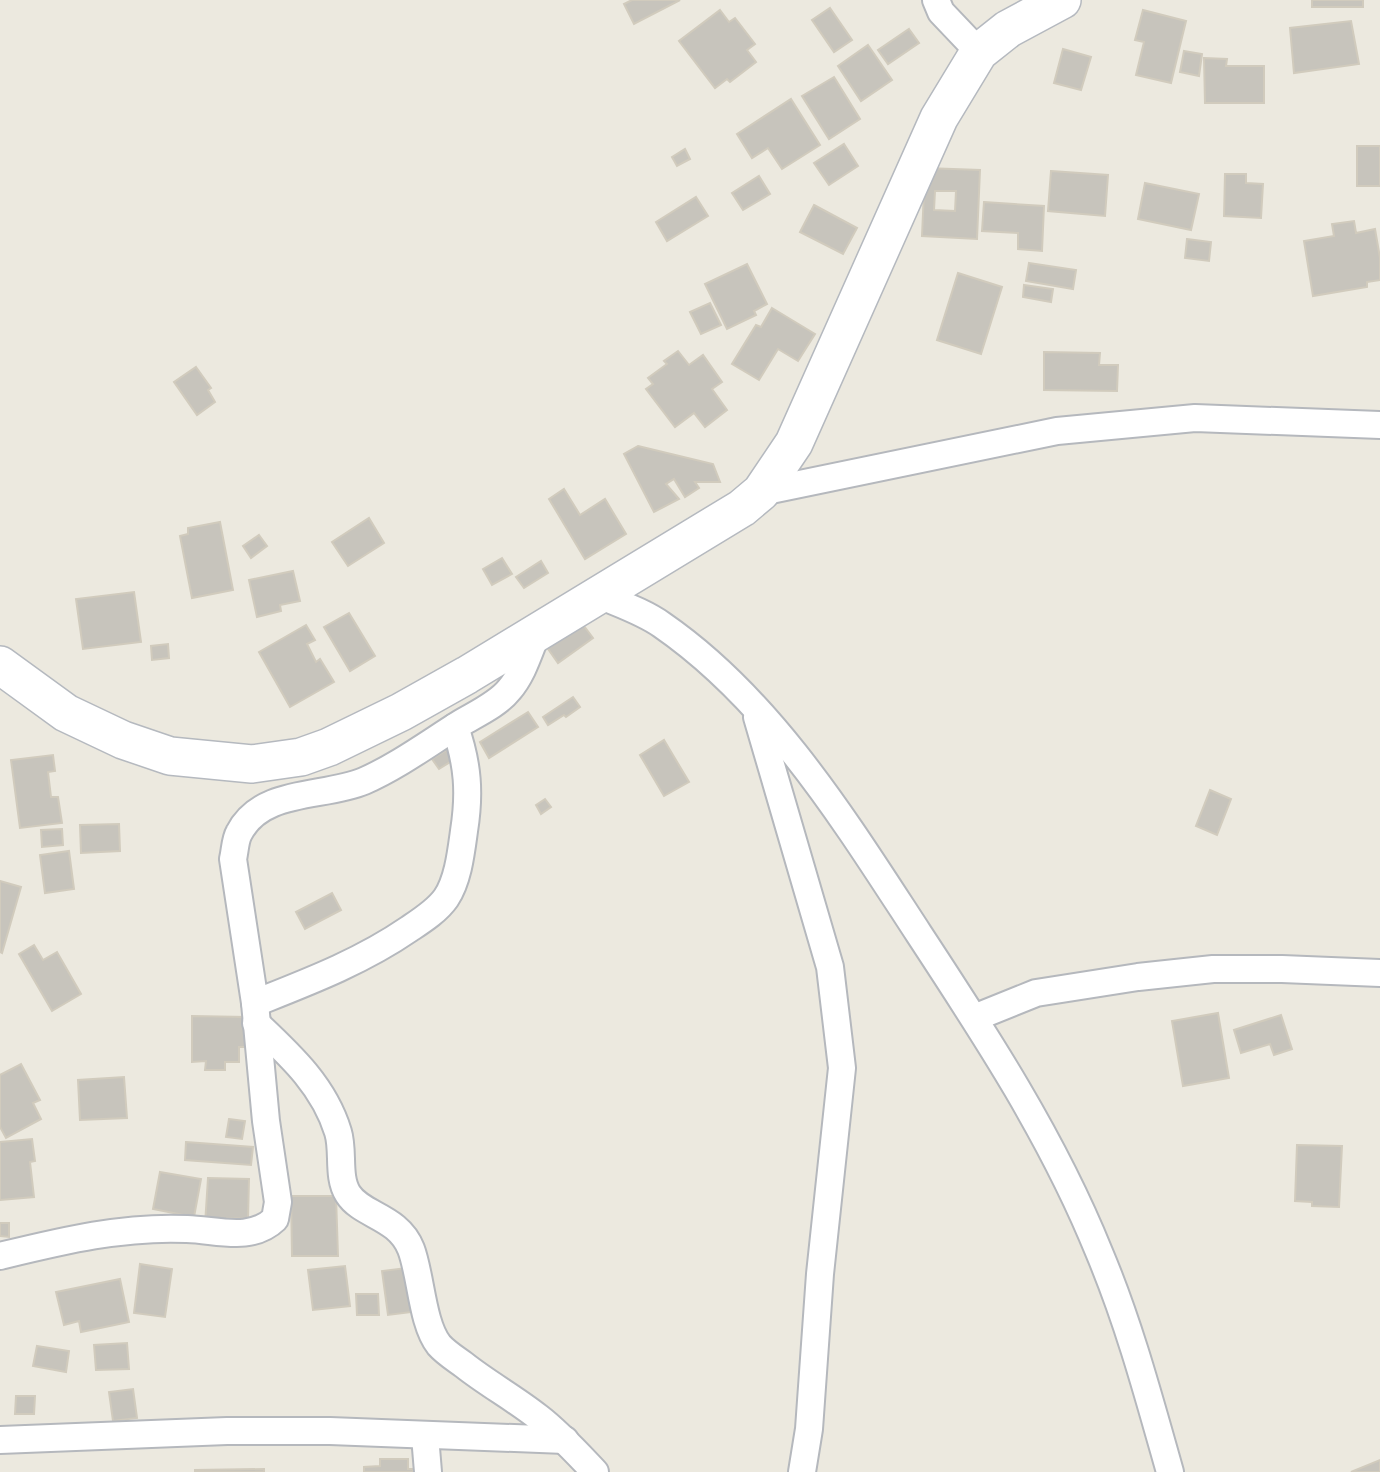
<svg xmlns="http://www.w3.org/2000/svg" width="1380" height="1472" font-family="'Asap Condensed',sans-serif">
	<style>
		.building { fill: #c7c4bc; stroke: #d1cbbd; stroke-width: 2; fill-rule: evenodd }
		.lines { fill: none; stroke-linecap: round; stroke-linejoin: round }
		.street-casing { stroke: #b5b8bd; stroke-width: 30 }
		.secondary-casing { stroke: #b5b9bf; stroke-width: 40 }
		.street { stroke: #fff; stroke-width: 26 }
		.secondary { stroke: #fff; stroke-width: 37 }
	</style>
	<rect width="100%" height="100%" fill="#ece9df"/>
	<g class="building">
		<path d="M632 0H680L634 24 624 4Z"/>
		<rect x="1312" y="0" width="51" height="7"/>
		<path d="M830 8 852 40 834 52 812 20Z"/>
		<path d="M720 10 729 22 735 18 755 44 747 50 756 62 730 82 727 79 715 88 679 41Z"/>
		<path d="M1143 10 1186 21 1171 83 1136 75 1144 42 1135 40Z"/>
		<path d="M1351 21 1359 64 1294 73 1290 28Z"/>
		<path d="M909 29 919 43 888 64 878 50Z"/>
		<path d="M868 45 892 80 861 101 838 66Z"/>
		<path d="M1063 49 1091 57 1081 90 1054 83Z"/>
		<path d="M1184 51 1202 54 1199 76 1180 72Z"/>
		<path d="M1204 58 1227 59 1226 66H1264V103H1205Z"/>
		<path d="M834 77 860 119 829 139 802 96Z"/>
		<path d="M791 99 820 145 782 169 768 148 752 158 737 134Z"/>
		<path d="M844 144 858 166 829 185 814 163Z"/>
		<rect x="1357" y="146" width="23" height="40"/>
		<path d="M685 149 690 159 677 166 672 157Z"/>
		<path d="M925 168 980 170 977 239 922 236ZM935 191H956L955 211 934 210Z"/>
		<path d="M1051 171 1108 175 1105 216 1048 211Z"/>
		<path d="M1225 174H1246V183L1263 184 1261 218 1224 216Z"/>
		<path d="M759 176 770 194 743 210 732 193Z"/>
		<path d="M1145 183 1199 194 1191 230 1138 219Z"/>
		<path d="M696 197 708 216 667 241 656 222Z"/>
		<path d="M984 202 1044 206 1042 251 1018 249V233L982 231Z"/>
		<path d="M814 205 857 228 843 254 800 232Z"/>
		<path d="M1354 221 1356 233 1375 229 1380 258V280L1367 282V287L1313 296 1304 241 1334 236 1332 224Z"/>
		<path d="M1187 239 1211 242 1209 261 1185 258Z"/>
		<path d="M1029 263 1076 270 1073 289 1026 281Z"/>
		<path d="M747 264 767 304 754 311 756 315 727 329 705 284Z"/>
		<path d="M958 273 1002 287 981 354 937 340Z"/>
		<path d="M1024 285 1053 289 1051 302 1023 297Z"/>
		<path d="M710 303 721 325 701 334 690 312Z"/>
		<path d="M772 308 815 334 798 361 778 349 759 380 732 364 756 325 761 327Z"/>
		<path d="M678 351 689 365 703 355 722 382 712 389 727 410 705 427 694 413 675 427 646 389 653 384 648 378 667 364 664 361Z"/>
		<path d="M1044 352 1100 353 1099 365H1118L1117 391 1044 390Z"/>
		<path d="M196 367 211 388 208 390 215 402 197 415 174 382Z"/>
		<path d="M638 446 713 464 720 482H695L699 488 685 497 674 479 666 484 679 499 654 512 624 454Z"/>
		<path d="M564 489 580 515 605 499 626 534 585 559 549 499Z"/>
		<path d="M369 518 384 543 348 566 332 542Z"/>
		<path d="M220 522 233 590 192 598 180 536 188 534V528Z"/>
		<path d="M259 535 267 546 251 558 243 546Z"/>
		<path d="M502 558 512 574 492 585 483 569Z"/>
		<path d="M541 561 548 573 524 588 516 577Z"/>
		<path d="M293 571 300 601 280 605 281 611 257 617 249 580Z"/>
		<path d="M134 592 141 642 83 649 76 599Z"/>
		<path d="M349 613 375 656 350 671 324 627Z"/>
		<path d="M581 622 593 638 558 663 546 646Z"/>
		<path d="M306 625 315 640 307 644 316 662 320 659 334 682 290 707 259 652Z"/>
		<path d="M168 644 169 658 152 660 151 646Z"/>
		<path d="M573 697 580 707 566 717 564 715 548 725 543 717Z"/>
		<path d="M528 712 538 727 489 758 480 742Z"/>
		<path d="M664 740 689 782 664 796 640 755Z"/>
		<path d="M448 749 455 759 439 769 432 759Z"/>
		<path d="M53 755 55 771 48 772 51 797H58L62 823 20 828 11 760Z"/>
		<path d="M1210 790 1231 799 1217 835 1196 826Z"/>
		<path d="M545 799 551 807 541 814 536 805Z"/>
		<path d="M119 824 120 851 81 853 80 825Z"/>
		<path d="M62 829 63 845 42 847 41 830Z"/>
		<path d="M69 851 74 889 45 893 40 855Z"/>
		<path d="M0 881 21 887 2 953 0 952Z"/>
		<path d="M332 893 341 910 305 929 296 912Z"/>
		<path d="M34 945 43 960 57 952 81 994 52 1011 19 954Z"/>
		<path d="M1218 1013 1229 1078 1183 1086 1172 1021Z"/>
		<path d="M1281 1015 1292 1049 1274 1055 1270 1044 1241 1053 1234 1030Z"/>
		<path d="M192 1016 246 1017V1047H239V1062H225V1070H205L206 1061 192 1062Z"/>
		<path d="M21 1064 40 1100 33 1103 41 1119 6 1138 0 1127V1075Z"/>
		<path d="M124 1077 127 1118 80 1120 78 1080Z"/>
		<path d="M229 1119 245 1121 242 1139 226 1137Z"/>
		<path d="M32 1139 35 1161 30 1162 34 1197 0 1200V1142Z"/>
		<path d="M186 1142 253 1147 251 1165 185 1160Z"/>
		<path d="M1297 1145 1342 1146 1339 1207 1312 1206V1202L1295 1201Z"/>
		<path d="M160 1172 201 1179 194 1217 153 1209Z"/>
		<path d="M208 1178 249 1179 248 1219 227 1218V1226L205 1225Z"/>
		<path d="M291 1196H336L338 1256H292Z"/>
		<path d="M0 1223H9V1237L0 1236Z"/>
		<path d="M140 1264 172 1269 165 1317 134 1313Z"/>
		<path d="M345 1266 350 1306 313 1310 308 1270Z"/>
		<path d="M406 1268 412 1312 388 1315 382 1271Z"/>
		<path d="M120 1279 129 1322 81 1332 79 1321 64 1325 56 1292Z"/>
		<path d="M356 1294H378L379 1315H357Z"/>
		<path d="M127 1343 129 1369 96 1370 94 1345Z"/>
		<path d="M37 1346 69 1351 66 1372 33 1366Z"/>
		<path d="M133 1389 137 1418 113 1421 109 1392Z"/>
		<path d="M16 1396H35L34 1414H15Z"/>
		<path d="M380 1459H408V1469H413V1472H364V1467L380 1466Z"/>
		<path d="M1380 1460V1472H1351Z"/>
		<path d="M264 1469V1472H195V1470Z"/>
	</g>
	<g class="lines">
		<defs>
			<g id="street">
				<path d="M936 0 941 12 979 52"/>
				<path d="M761 492 1057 431 1195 418 1380 425"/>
				<path d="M599 595C620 604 644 612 662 625 772 701 847 824 919 934 986 1036 1053 1138 1099 1252 1129 1323 1149 1398 1170 1472"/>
				<path d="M757 717 830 967 842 1068 820 1274 809 1429 802 1472"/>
				<path d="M255 1003C308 982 361 962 409 929 421 921 437 911 446 898 458 880 461 853 464 831 470 793 468 764 455 727"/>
				<path d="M974 1018 1036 993 1138 977 1213 969H1282L1380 973"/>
				<path d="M256 1023C290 1055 324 1086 338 1132 344 1151 337 1177 348 1194 362 1216 398 1216 411 1249 421 1275 422 1324 439 1345 446 1353 456 1359 464 1365 488 1384 514 1398 538 1417 559 1433 577 1453 595 1472"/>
				<path d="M0 1256C62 1241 123 1226 187 1229 218 1230 251 1242 275 1219L278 1202 266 1121 255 1003 233 859C235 851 235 840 239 833 262 788 324 798 364 781 398 766 429 743 461 723 476 714 498 704 509 690 523 674 529 652 537 633"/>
				<path d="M425 1436 428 1472"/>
				<path d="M0 1440 227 1431H330L565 1440"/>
			</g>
			<path id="secondary" d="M0 665 66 713 123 740 170 756 252 764 301 757 329 747 401 712 467 675 742 508 761 492 794 443 939 118 979 52 1008 29 1062 0"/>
		</defs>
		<use href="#street" class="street-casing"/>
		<use href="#secondary" class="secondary-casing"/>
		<use href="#street" class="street"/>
		<use href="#secondary" class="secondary"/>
	</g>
</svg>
